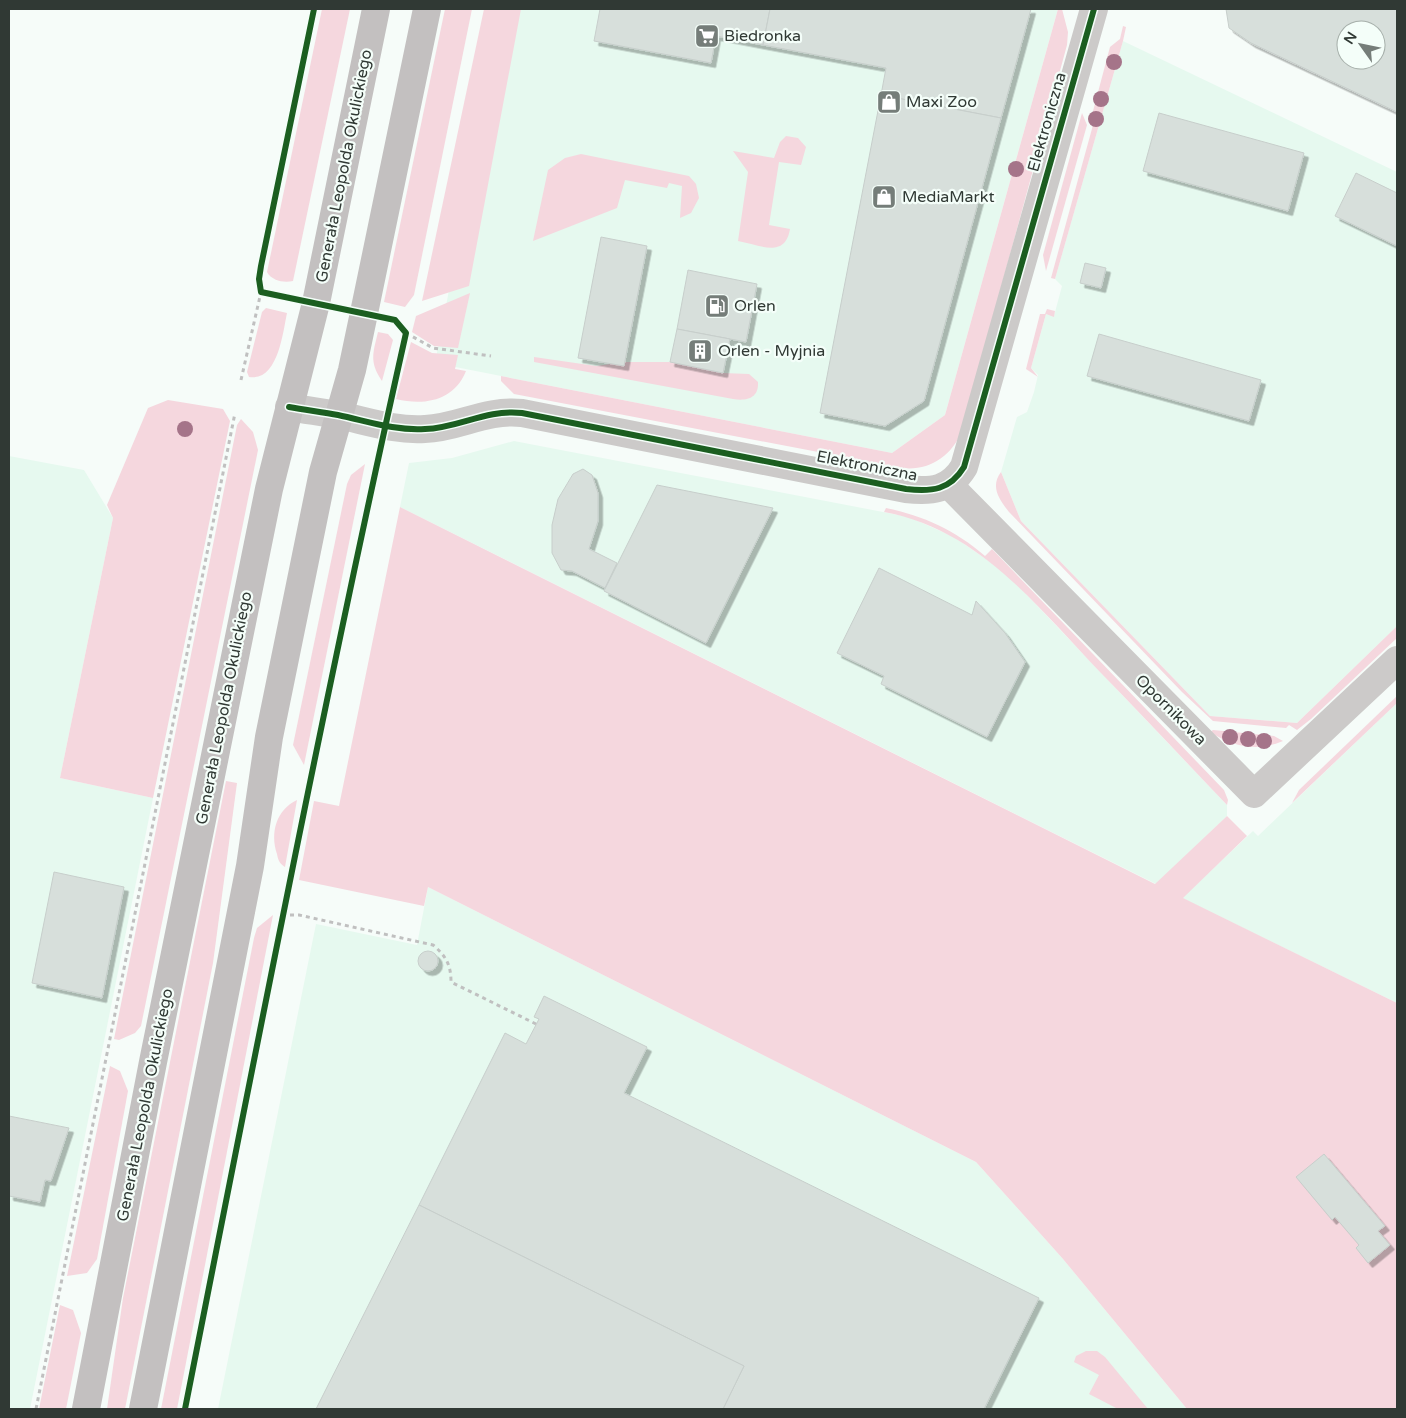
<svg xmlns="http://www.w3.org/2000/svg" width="1406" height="1418" font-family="'Varela Round',sans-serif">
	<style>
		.built { fill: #e6f9ef }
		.green { fill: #f5d7de }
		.building { fill: #d7dfdb; stroke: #c7cecb; fill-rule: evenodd; filter: url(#shadow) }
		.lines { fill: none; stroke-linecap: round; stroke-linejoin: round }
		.path { stroke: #c0c0c0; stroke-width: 3; stroke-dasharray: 4 4; stroke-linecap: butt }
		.street { stroke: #cccac9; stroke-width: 28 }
		.secondary { stroke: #c3c0c0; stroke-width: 28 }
		.cycleway-casing { stroke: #f4fef9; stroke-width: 9 }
		.cycleway { stroke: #1b5e20; stroke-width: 6 }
		.tree { fill: #a57489 }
		.labels { text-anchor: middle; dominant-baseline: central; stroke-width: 4.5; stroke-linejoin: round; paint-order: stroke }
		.poi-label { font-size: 16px; fill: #303934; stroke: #f4fef9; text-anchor: start }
		.street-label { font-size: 16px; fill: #303934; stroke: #f4fef9 }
	</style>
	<defs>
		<filter id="shadow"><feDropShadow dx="4.5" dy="4.5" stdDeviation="0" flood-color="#0004"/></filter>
	</defs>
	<rect width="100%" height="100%" fill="#f6fcf9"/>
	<g class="built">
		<path d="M503 9H1058L945 415 892 453 435 363Z"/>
		<path d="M1123 41 1397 172V626L1297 723 1210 716 1021 521 1001 472 1017 417 1027 412 1034 392 1038 375 1031 368 1046 314 1054 316 1062 286 1055 279Z"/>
		<path d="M514 441 909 517 954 537 1006 573 1227 805V816L1156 884 400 507 409 463 452 458Z"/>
		<path d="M9 456 84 470 113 518 60 778 153 798 30 1409H9Z"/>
		<path d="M1397 703V1003L1182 898 1253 831 1258 836Z"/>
		<path d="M428 887 976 1162 1063 1259 1187 1409H218L316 924 417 945Z"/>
	</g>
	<g class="green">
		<path d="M322 9H350L293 281C284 283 272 281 267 272Z"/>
		<path d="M445 9H472L414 295 405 307 384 302Z"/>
		<path d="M484 9H521L469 286 422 301Z"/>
		<path d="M1058 9H1062L1068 32 1067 45 962 431C951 457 929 471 902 468L514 394 501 381V376L892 453 945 415Z"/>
		<path d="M1123 26 1126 27 1123 41 1055 279 1051 278 1093 125V111L1110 47 1120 39Z"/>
		<path d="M1082 113 1087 125 1046 271 1043 255Z"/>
		<path d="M786 136 798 138 806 147 801 165 779 162 769 225 790 229C785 259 760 245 738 241L748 172 733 151 774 158 780 142Z"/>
		<path d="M581 154 689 176 696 184 699 198 691 213 680 218 682 186 669 183 667 188 625 180 617 208 533 241 548 170 565 158Z"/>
		<path d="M470 293 458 348 434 346 412 332 416 316Z"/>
		<path d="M266 308 287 313C283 332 278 382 249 377L247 372 262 312Z"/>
		<path d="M1047 309 1055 311 1054 317 1046 314 1031 368 1038 377 1026 369 1040 314H1045Z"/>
		<path d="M378 332 388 334 393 340 382 381C369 362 373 353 378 332Z"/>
		<path d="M411 342 432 353 458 355 455 369 466 371C454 401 424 406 396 399Z"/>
		<path d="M534 357 596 366 626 362H670L723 373 749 374 758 382C759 399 746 401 733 399L534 362Z"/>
		<path d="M168 400 223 409 230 421 153 798 60 778 113 518 107 505 148 408Z"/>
		<path d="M241 419 253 432 258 450 141 1026 135 1033 119 1040 114 1039 237 425Z"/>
		<path d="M365 464 304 765 293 745 347 484 351 475Z"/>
		<path d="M1001 472 1021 521 1210 716 1297 723 1397 626V638L1311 719 1297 730 1289 725 1286 728 1213 721 1182 692 1009 512C999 499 990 487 1001 472Z"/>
		<path d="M400 507 1155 884 1227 816 1247 836 1183 898 1397 1003V1409H1187L1063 1259 976 1162 428 887 424 906 299 880 314 801 339 806Z"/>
		<path d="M886 508C924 516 955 530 985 556L992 549 1224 790 1228 800 1227 805C1184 760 1142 715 1099 671 1037 606 978 529 884 512Z"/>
		<path d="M1397 696V703L1292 803 1299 790Z"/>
		<path d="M1213 730 1274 736 1283 741C1258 752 1233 747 1210 732Z"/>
		<path d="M226 781 237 783 213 963 125 1409H107L123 1298Z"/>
		<path d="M297 800 285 867C280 864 278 860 277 854 270 833 276 810 297 800Z"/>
		<path d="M273 915 177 1409H161L254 938 257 928Z"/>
		<path d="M110 1066 120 1071 128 1091 97 1259 87 1273 67 1276Z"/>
		<path d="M60 1305 73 1310 81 1333 66 1409H39Z"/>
		<path d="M1086 1351H1097L1105 1357 1148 1409H1118L1089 1394 1099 1375 1074 1362 1076 1356Z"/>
	</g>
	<g class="building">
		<path d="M600 9H770L763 45 716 36 711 63 594 41Z"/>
		<path d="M770 9H1031L1001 118 881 95 886 68 763 45Z"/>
		<path d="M1226 9H1397V112L1251 43 1229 28ZM1346 30H1376V60H1346Z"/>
		<path d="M881 95 1001 118 924 401 885 426 820 413Z"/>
		<path d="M1159 113 1304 153 1288 211 1143 171Z"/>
		<path d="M1356 173 1397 193V246L1335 216Z"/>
		<path d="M601 237 647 246 624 366 578 358Z"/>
		<path d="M1085 263 1106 268 1101 288 1080 283Z"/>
		<path d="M688 270 757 284 746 342 677 329Z"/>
		<path d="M677 329 730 339 723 373 670 362Z"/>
		<path d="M1099 334 1261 380 1249 421 1087 376Z"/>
		<path d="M583 469 592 475 598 493V521L589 549 617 563 605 588 572 571 561 570 552 553V525L558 499 573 474Z"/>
		<path d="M657 485 773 508 706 643 604 591Z"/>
		<path d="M879 568 972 615 976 601 1005 633 1025 662 987 737 881 684 884 676 837 653Z"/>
		<path d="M54 872 124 887 102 998 32 983Z"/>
		<circle cx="428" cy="961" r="10"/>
		<path d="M544 996 647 1047 624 1093 1039 1298 984 1409H723L744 1366 419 1205 505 1033 526 1044 539 1019 534 1017Z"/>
		<path d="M9 1116 69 1128 51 1181 45 1180 40 1202 9 1196Z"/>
		<path d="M1324 1154 1385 1226 1378 1231 1390 1245 1368 1263 1356 1248 1359 1245 1335 1217 1332 1220 1296 1177Z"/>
		<path d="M419 1205 744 1366 723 1409H316Z"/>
	</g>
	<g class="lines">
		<g class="path">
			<path d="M406 333 433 348 491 356"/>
			<path d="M241 380 261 292"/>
			<path d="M282 915H299L433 945C446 956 451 965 451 982L536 1024"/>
			<path d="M36 1409 235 413"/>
		</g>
		<g class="street">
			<path d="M289 407C305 410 322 412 338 415 367 421 395 431 425 429 459 428 485 409 522 413L906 489C932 492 950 490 964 467L1094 9"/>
			<path d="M949 485 1254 794 1397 660"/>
		</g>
		<g class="secondary">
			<path d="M86 1409 153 1062 269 489 316 303 376 9"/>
			<path d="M143 1409 250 866 269 737 323 472 352 370 364 313 427 9"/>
		</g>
		<defs>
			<g id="cycleway">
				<path d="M289 407C305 410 322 412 338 415 367 421 395 431 425 429 459 428 485 409 522 413L906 489C932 492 950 490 964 467L1094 9"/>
				<path d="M185 1409C256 1050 326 690 406 333L395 320 261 292 259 279 261 266 314 9"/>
			</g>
		</defs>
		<use href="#cycleway" class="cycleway-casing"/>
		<use href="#cycleway" class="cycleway"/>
	</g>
	<g class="tree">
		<circle cx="1114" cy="62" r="8"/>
		<circle cx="1101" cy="99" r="8"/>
		<circle cx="1096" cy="119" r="8"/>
		<circle cx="1016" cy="169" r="8"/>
		<circle cx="185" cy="429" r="8"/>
		<circle cx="1230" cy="737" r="8"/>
		<circle cx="1248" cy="739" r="8"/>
		<circle cx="1264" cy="741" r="8"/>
	</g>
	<defs>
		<symbol id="supermarket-square" viewBox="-11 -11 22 22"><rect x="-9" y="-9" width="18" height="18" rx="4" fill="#757d79" stroke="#f4fef9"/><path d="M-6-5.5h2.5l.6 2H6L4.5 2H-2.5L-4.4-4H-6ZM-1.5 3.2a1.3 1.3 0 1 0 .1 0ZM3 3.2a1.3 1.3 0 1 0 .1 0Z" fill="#fff"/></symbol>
		<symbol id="shop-square" viewBox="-11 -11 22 22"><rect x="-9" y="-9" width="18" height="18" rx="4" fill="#757d79" stroke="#f4fef9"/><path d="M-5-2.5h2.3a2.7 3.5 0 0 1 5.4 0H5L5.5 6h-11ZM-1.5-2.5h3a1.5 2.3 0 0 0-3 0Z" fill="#fff"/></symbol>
		<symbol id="fuel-square" viewBox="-11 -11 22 22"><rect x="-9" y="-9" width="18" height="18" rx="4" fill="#757d79" stroke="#f4fef9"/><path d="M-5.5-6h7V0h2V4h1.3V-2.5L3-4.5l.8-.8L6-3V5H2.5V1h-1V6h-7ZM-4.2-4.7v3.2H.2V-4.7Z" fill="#fff"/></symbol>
		<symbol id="building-square" viewBox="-11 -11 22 22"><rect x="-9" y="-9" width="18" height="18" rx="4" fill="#757d79" stroke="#f4fef9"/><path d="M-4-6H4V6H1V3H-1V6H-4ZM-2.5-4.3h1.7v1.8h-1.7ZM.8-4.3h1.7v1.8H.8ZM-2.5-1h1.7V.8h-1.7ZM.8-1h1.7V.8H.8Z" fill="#fff"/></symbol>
	</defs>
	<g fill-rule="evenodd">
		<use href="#supermarket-square" x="693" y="22" width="28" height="28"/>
		<use href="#shop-square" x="875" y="88" width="28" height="28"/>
		<use href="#shop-square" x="870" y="183" width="28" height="28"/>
		<use href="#fuel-square" x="703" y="292" width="28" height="28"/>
		<use href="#building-square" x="686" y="337" width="28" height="28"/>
	</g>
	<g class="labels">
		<g class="poi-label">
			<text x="724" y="36">Biedronka</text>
			<text x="906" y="102">Maxi Zoo</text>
			<text x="902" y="197">MediaMarkt</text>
			<text x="734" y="306">Orlen</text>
			<text x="718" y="351">Orlen - Myjnia</text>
		</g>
		<g class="street-label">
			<text transform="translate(1047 122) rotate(-74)">Elektroniczna</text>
			<text transform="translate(344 166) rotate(-79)">Generała Leopolda Okulickiego</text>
			<text transform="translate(867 466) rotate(11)">Elektroniczna</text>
			<text transform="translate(224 708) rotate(-79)">Generała Leopolda Okulickiego</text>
			<text transform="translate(1171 710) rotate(45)">Opornikowa</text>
			<text transform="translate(145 1105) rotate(-79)">Generała Leopolda Okulickiego</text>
		</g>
	</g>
	<rect width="1406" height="1418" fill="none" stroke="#303934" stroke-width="20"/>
	<g transform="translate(1361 45) rotate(303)"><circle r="24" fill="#f4fef9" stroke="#a6afaa"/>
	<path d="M0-4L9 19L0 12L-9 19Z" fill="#757d79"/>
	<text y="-8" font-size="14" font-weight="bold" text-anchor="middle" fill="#303934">N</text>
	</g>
</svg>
